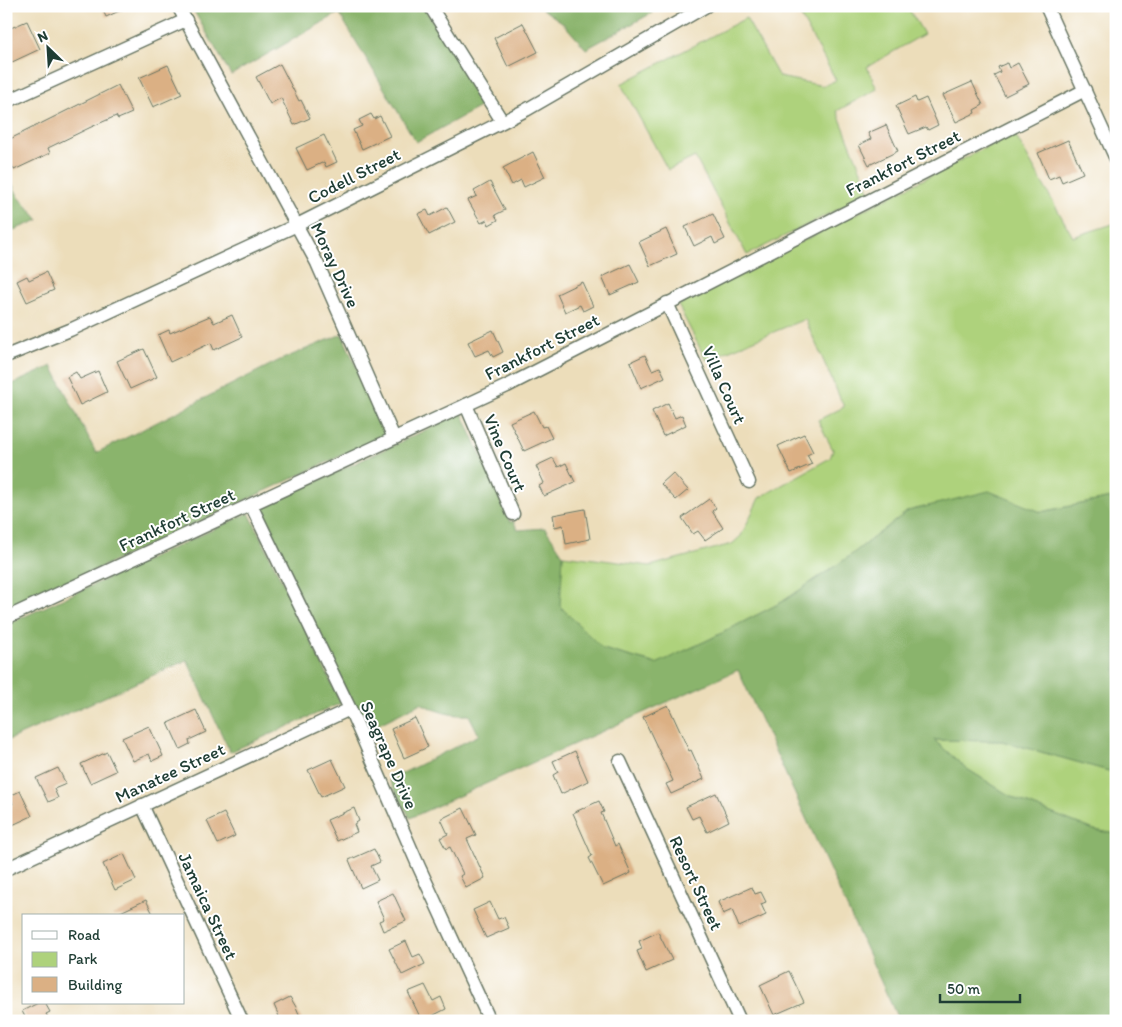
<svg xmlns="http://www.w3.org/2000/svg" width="1122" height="1027" font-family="Itim,sans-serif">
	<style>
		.green { fill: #aed27c; stroke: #668858 }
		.forest { fill: #8ab46c; stroke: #547850 }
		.building { fill: #dbb084 }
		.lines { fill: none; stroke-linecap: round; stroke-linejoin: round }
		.minor-casing { stroke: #677563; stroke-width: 15 }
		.minor { stroke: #fff; stroke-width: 12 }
		.labels { text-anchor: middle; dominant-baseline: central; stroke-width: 4; stroke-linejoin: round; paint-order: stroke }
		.street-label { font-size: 18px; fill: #1f3d34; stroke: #fff }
	</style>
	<rect width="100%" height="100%" fill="#fff"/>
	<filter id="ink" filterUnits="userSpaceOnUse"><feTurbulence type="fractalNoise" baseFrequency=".02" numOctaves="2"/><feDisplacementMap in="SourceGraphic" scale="10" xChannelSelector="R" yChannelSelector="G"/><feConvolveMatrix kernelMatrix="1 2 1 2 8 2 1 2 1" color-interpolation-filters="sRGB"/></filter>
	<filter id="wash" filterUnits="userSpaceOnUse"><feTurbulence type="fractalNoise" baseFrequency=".0096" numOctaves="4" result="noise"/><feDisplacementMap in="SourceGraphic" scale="20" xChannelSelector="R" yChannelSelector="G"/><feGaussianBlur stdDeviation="1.12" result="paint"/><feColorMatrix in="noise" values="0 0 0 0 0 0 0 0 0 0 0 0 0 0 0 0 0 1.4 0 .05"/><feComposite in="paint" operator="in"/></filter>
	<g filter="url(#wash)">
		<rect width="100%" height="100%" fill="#ecddba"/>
		<g class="green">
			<path d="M795 6H907L924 34 867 67 877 89 837 111 870 193 747 255 695 157 668 170 621 84 746 18 779 77 824 86 836 80Z"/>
			<path d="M1014 133 1073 237 1116 223V497L1041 512 989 492 908 511 847 558 782 602 710 639 657 664 603 649 559 606 563 555 650 566 732 544 741 536 759 498 830 458 833 450 818 420 844 407 805 319 706 360 678 305Z"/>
			<path d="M933 740 1002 741 1116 773V834L1094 830 1015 799 967 769Z"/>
		</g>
		<g class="forest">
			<path d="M191 6H423L485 104 416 142 339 13 231 75Z"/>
			<path d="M538 6H649L652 13 586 49 562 22Z"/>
			<path d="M6 171 18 196 39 220 6 233Z"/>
			<path d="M342 334 386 435 6 611V387L52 366 96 453 278 361Z"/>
			<path d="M462 413 510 522 513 521 518 530 545 528 563 555 560 606 603 649 656 664 710 639 782 602 847 558 908 511 989 491 1041 512 1116 497V773L1002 741 934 740 967 769 1015 799 1094 830 1116 834V1021H899L738 670 410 818 389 780 479 735 469 715C451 716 437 712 421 703L365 731 258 509Z"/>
			<path d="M249 513 341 703 230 752 187 660 6 741V625Z"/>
		</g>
		<g id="blocks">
			<g class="building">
				<path d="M101 6H130L106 17Z"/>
				<path d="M27 21 40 49 10 63 6 53V30Z"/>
				<path d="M523 23 538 52 508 67 494 38Z"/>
				<path d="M1007 63 1009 68 1018 63 1029 84 1005 96 994 75 1000 72 998 67Z"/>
				<path d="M280 64 299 101 301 100 310 118 294 125 281 98 270 104 256 77Z"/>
				<path d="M168 65 182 94 153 107 139 78Z"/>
				<path d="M972 82 983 105 974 110 975 113 956 122 943 95Z"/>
				<path d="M118 85 132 113 118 119 116 116 89 128 48 148 50 153 14 170 6 153V144L10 142 8 140Z"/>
				<path d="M915 97 917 102 926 98 938 125 928 130 926 127 909 134 896 106Z"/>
				<path d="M371 114 374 119 380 116 390 136 362 149 353 130 362 126 359 120Z"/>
				<path d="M886 125 898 151 869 165 859 145 871 139 868 133Z"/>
				<path d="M324 135 337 162 326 167 324 162 307 170 296 148Z"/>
				<path d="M1068 140 1083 173 1062 182 1059 175 1049 179 1038 153Z"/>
				<path d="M533 152 545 177 524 187 521 180 512 185 503 168Z"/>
				<path d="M490 182 505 210 495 215 498 220 489 225 487 220 481 223 468 200 477 196 474 191Z"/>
				<path d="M447 207 455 222 429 235 418 214 427 210 430 216Z"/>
				<path d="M713 214 725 239 715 244 712 237 694 246 685 227Z"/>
				<path d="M666 229 677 254 650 266 639 242Z"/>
				<path d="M630 264 639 282 610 295 602 277Z"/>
				<path d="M46 272 54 290 27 302 17 281 27 276 29 280Z"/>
				<path d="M582 282 593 306 583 311 580 305 565 312 557 294Z"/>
				<path d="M232 315 242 337 214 350 211 343 170 362 158 335 169 330 170 333 210 316 214 323Z"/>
				<path d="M493 330 503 352 493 357 489 350 475 356 468 342Z"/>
				<path d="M144 349 157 377 130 389 117 361Z"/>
				<path d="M645 355 652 370 660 367 665 377 641 388 630 362Z"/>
				<path d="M98 371 107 392 80 405 67 377 76 372 80 379Z"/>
				<path d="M668 403 675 418 682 415 686 425 663 436 652 411Z"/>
				<path d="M534 411 542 427 546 426 552 438 524 451 510 422Z"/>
				<path d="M804 434 813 452 807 455 812 464 791 473 778 446Z"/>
				<path d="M553 458 558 467 566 463 575 482 544 496 539 486 544 483 536 466Z"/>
				<path d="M673 473 688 490 676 500 661 484Z"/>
				<path d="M709 499 716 508 712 511 723 528 705 540 698 531 693 534 682 518Z"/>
				<path d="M585 509 590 539 566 544 563 525 555 527 553 515Z"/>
				<path d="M668 705 689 751 691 750 704 779 671 794 666 784 673 781 643 717Z"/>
				<path d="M196 710 206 732 189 740 190 744 180 749 168 723Z"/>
				<path d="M415 718 428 747 404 758 391 729Z"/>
				<path d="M149 726 163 756 152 761 149 754 133 761 122 738Z"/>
				<path d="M575 751 588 781 561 794 553 775 558 772 553 761Z"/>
				<path d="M107 752 116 771 90 783 81 764Z"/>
				<path d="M332 759 345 786 321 797 308 770Z"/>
				<path d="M58 768 66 784 54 789 58 798 48 802 36 778Z"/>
				<path d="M20 791 32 816 6 828V807L13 804 10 796Z"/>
				<path d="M716 793 729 821 707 832 699 816 692 819 686 807Z"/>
				<path d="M599 801 604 812 601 813 615 846 618 844 631 873 603 886 589 858 592 856 573 813Z"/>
				<path d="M354 808 359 821 354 824 357 832 337 841 327 820Z"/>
				<path d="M463 808 476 835 467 839 485 878 466 888 460 876 463 874 450 847 446 849 440 838 448 834 441 819Z"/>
				<path d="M224 813 235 836 218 844 207 821Z"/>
				<path d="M374 849 380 862 371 866 378 880 361 888 349 860Z"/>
				<path d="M124 854 136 880 115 890 103 864Z"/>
				<path d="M752 887 755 894 761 892 766 902 761 904 766 915 739 927 732 910 723 914 718 902Z"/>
				<path d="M393 893 406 921 383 931 379 921 384 919 376 901Z"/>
				<path d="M146 900 154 916H112Z"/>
				<path d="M490 902 498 919 504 917 509 928 486 938 473 910Z"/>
				<path d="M658 932 672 960 646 972 637 951 642 949 639 941Z"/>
				<path d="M406 941 413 957 420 954 425 964 402 975 389 949Z"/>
				<path d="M789 971 804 1002 774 1015 760 985Z"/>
				<path d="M425 985 433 1001 441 997 446 1009 422 1021 408 992Z"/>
				<path d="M290 997 296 1007 302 1021H281L274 1005Z"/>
				<path d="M38 1003H45L50 1012 46 1014 50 1021H27L22 1011Z"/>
			</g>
		</g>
	</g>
	<g filter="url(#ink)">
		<use href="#blocks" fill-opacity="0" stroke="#677563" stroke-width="1"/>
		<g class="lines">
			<defs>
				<g id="minor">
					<path d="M178 6 317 263 394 438"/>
					<path d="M430 6 502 121"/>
					<path d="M1046 6 1116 159"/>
					<path d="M6 102 186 20"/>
					<path d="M667 303 749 482"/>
					<path d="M6 356 70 330 297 225 526 110 706 6"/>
					<path d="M466 405 513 514"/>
					<path d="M251 505 350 709 419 867 490 1021"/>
					<path d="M6 618 507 386 1085 90"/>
					<path d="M620 761 740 1021"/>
					<path d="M142 805 242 1021"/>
					<path d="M6 869 350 709"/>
				</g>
			</defs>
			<use href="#minor" class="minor-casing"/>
			<use href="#minor" class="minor"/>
		</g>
	</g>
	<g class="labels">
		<g class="street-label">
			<text transform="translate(903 163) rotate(-27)">Frankfort Street</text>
			<text transform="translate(354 176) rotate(-27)">Codell Street</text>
			<text transform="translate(335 265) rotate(65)">Moray Drive</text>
			<text transform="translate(542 347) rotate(-27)">Frankfort Street</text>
			<text transform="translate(724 385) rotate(66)">Villa Court</text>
			<text transform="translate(505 453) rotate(67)">Vine Court</text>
			<text transform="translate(177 520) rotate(-25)">Frankfort Street</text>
			<text transform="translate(389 755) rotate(66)">Seagrape Drive</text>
			<text transform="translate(170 773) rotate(-25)">Manatee Street</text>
			<text transform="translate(696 883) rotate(65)">Resort Street</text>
			<text transform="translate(208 906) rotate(65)">Jamaica Street</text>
		</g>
	</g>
	<rect width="1122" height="1027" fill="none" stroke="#fff" stroke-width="25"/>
	<rect x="22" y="914" width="162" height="90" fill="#ffffff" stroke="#a5b1ae"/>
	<rect x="32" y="931" width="25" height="8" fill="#ffffff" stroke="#a5b1ae"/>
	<text x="68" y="940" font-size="15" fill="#1f3d34">Road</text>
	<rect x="32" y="952" width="25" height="15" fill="#aed27c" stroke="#a5b1ae"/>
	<text x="68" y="964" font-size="15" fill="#1f3d34">Park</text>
	<rect x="32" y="977" width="25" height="15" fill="#dbb084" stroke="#a5b1ae"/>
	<text x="68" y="990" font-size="15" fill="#1f3d34">Building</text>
	<g transform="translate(48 48) rotate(335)" stroke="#ffffff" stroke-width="4" paint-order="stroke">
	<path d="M0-4L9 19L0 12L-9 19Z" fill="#1f3d34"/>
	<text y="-8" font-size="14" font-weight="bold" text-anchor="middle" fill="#1f3d34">N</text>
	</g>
	<path d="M940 994v8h80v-8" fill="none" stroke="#1f3d34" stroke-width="2.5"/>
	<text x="947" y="994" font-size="15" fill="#1f3d34" stroke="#ffffff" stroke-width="4" paint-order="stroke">50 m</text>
</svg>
